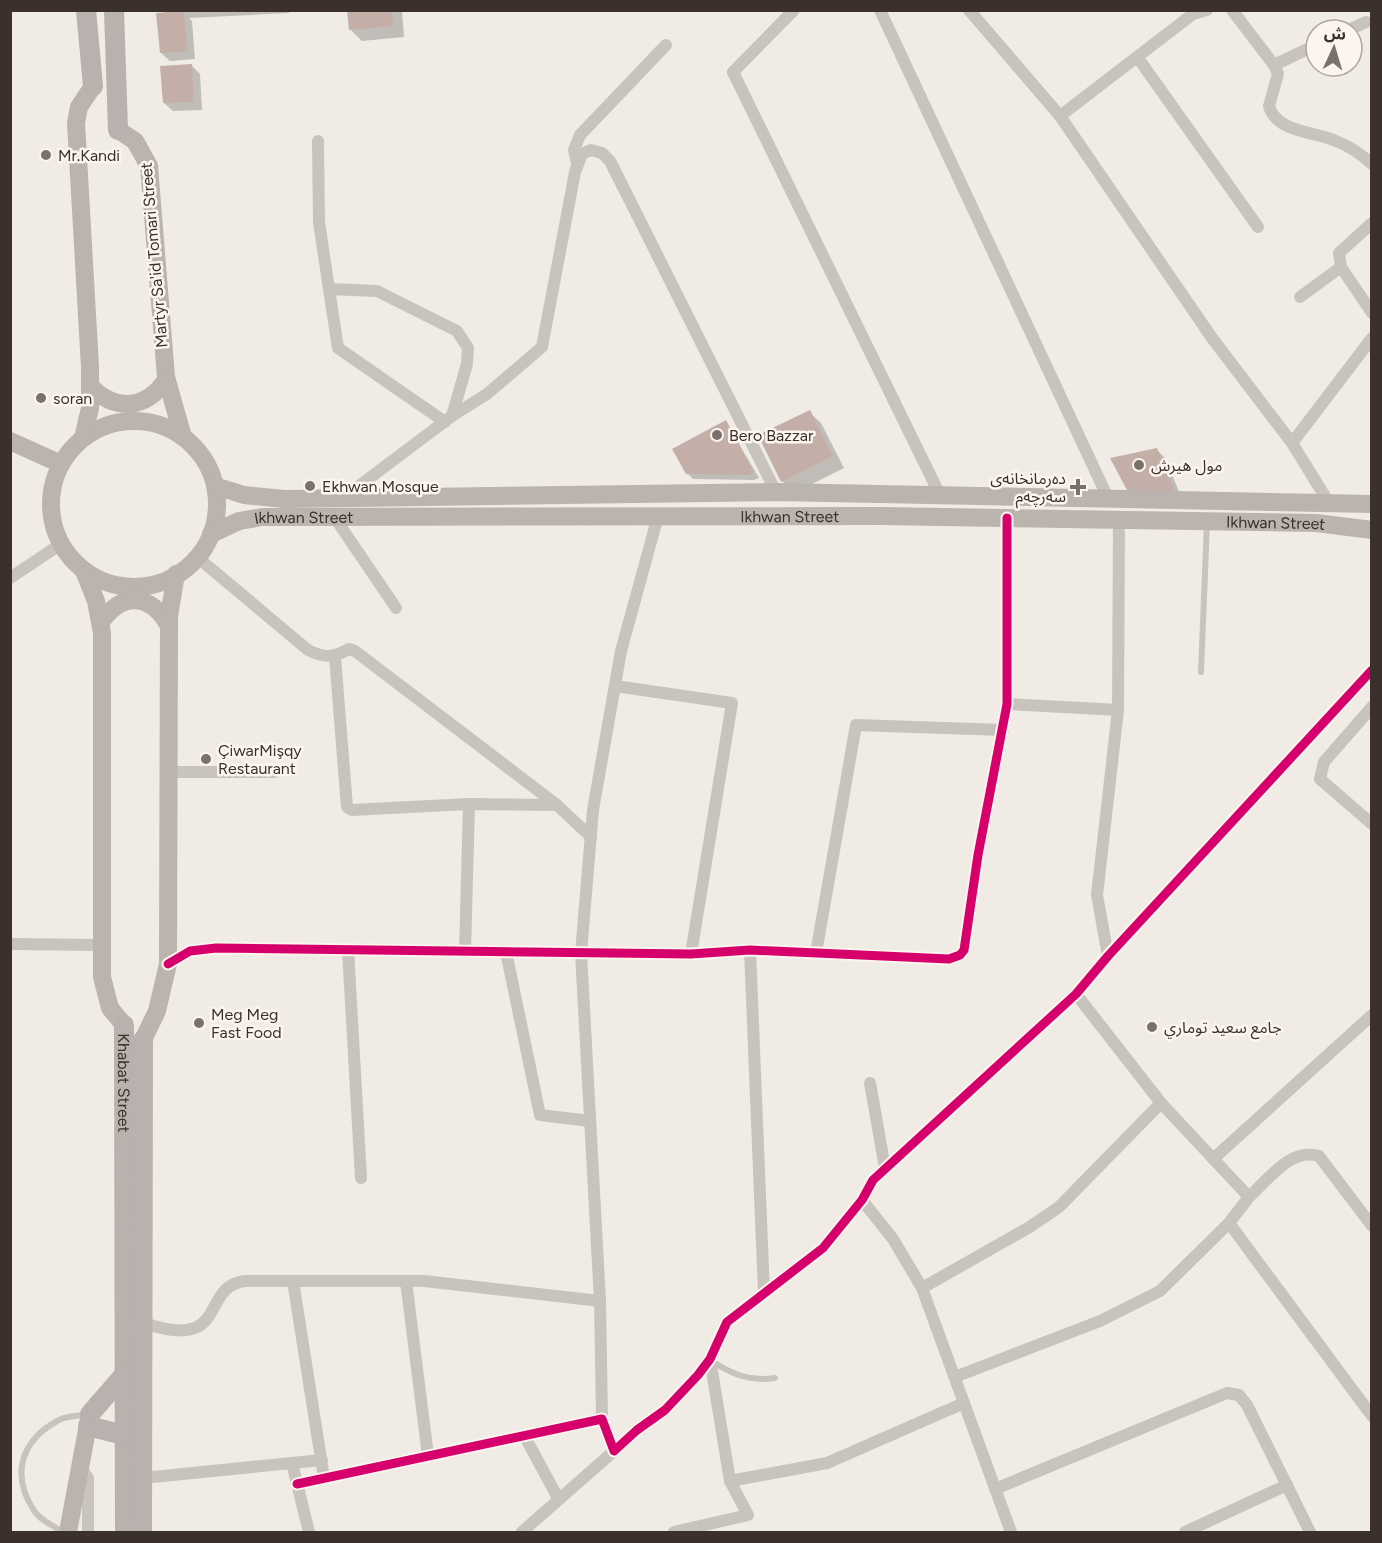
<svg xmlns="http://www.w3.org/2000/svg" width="1382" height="1543" font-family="Figtree,'Noto Sans Arabic',sans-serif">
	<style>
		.shadow { fill: #0003 }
		.building { fill: #c3afa7 }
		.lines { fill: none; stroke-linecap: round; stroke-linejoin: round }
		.lane { stroke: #c9c3be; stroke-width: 6 }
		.street { stroke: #c9c3be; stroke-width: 12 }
		.secondary { stroke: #bab3ae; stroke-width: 18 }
		.primary { stroke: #b8b1ad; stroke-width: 20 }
		.cycleway-casing { stroke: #fbf5ee; stroke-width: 13 }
		.cycleway { stroke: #d6006c; stroke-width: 9 }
		.poi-dot { fill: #7a716c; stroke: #fbf5ee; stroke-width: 2 }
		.labels { text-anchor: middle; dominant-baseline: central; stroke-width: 5; stroke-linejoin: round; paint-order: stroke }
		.poi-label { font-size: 16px; fill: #3b302b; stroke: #fbf5ee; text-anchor: start }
		.street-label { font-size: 16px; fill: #3b302b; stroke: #fbf5ee }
	</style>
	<rect width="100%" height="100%" fill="#f0ebe5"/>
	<g class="shadow">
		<path d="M162 10H289V13L189 18 192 21 195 59 170 61 161 53 165 14Z"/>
		<path d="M349 10H402L404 37 362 41 350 29Z"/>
		<path d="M191 65 200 74 202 110 173 111 164 103Z"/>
		<path d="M809 412 821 423 844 468 794 493 782 481Z"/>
		<path d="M726 422 759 478 754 480 693 479 687 473Z"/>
		<path d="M1156 449 1165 458 1183 501 1113 459Z"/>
	</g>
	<g class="building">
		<path d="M347 10H392L393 26 349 30Z"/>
		<path d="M184 11 187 51 160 53 156 13Z"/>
		<path d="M192 64 194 102 163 103 160 66Z"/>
		<path d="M810 410 833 456 781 482 758 435Z"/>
		<path d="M726 420 754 472 748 475 686 474 672 449Z"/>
		<path d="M1157 448 1176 493 1128 492 1110 458Z"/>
	</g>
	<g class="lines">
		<g class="lane">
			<path d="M1201 672 1207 523"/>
			<path d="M710 1360C731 1374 750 1382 775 1378"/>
			<path d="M62 1532C53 1525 38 1519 33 1509 11 1474 21 1440 59 1420 66 1416 78 1416 86 1415"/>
		</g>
		<g class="street">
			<path d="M794 10 733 72 940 495"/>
			<path d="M880 10 1108 498"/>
			<path d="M969 10 1060 116 1212 338 1292 443 1329 503"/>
			<path d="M1232 10 1274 65 1278 74 1269 106C1277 133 1314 131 1336 141 1349 146 1361 154 1372 164"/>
			<path d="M1349 30 1366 22"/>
			<path d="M1138 58 1258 227"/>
			<path d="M1274 65 1316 45"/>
			<path d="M1060 116 1193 14 1207 10"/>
			<path d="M318 141 319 222 329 289"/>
			<path d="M577 164 574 150 580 135 666 45"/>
			<path d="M1372 223 1339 253 1341 267 1372 313"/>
			<path d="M1300 297 1341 267"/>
			<path d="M445 422 338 348 329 289 377 291 457 331 468 348 467 364 452 416"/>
			<path d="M1292 443 1372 338"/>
			<path d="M343 498 452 416 487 394 542 347 575 172 582 154 591 150 602 153 610 161 776 492"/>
			<path d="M335 518 396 608"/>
			<path d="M197 557 308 650C324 658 333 658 349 649L355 651 557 805 591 837"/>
			<path d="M10 578 61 544"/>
			<path d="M335 657 347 807 352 810 469 804 557 805"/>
			<path d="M615 686 732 703 691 954"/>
			<path d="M1007 704 1118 710"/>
			<path d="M1372 707 1324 762 1320 779 1372 824"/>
			<path d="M170 772H275"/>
			<path d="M10 944 102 945"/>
			<path d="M348 950 361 1178"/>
			<path d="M750 950 764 1293"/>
			<path d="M465 952 469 804"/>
			<path d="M506 952 540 1115 590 1121"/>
			<path d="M816 953 856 725 1003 730"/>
			<path d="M1108 956 1097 895 1118 710 1119 521"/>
			<path d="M168 964 190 951 216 948 691 954 750 950 949 959 960 955 964 950 978 855 1007 704V518"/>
			<path d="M1076 994 1161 1103 1249 1197C1269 1179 1291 1147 1319 1156L1372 1226"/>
			<path d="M870 1083 885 1168"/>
			<path d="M1213 1159 1372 1015"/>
			<path d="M862 1200 893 1239 922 1288 1011 1532"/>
			<path d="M1229 1223 1372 1416"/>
			<path d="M293 1281 324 1478"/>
			<path d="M406 1281 428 1456"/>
			<path d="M922 1288 1028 1228 1059 1207 1161 1103"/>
			<path d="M144 1323C230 1352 199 1288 244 1281H424L600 1301"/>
			<path d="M955 1377 1100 1321 1160 1291 1229 1223 1249 1197"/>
			<path d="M602 1419 600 1301 581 953 593 810 621 651 658 516"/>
			<path d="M525 1437 558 1498"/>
			<path d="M292 1463 309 1532"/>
			<path d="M80 1467 88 1478V1532"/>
			<path d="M143 1478 322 1460"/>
			<path d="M730 1481 827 1463 964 1403"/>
			<path d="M297 1484 602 1419 614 1451 637 1430 665 1410 698 1375 710 1359 727 1322 823 1248 862 1200 873 1180 1076 994 1108 956 1372 670"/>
			<path d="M995 1489 1227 1393 1239 1395 1247 1405 1310 1532"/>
			<path d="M522 1532 614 1451"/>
			<path d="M674 1532 748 1515 730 1481 710 1359"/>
			<path d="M1185 1532 1287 1485"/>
		</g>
		<g class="secondary">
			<path d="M118 130 135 141 149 166 166 377 183 437"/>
			<path d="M91 387C116 412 146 409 166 380"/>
			<circle cx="134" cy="504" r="83"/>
			<path d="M83 438 90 408V367L76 123 79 107 93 86"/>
			<path d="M10 441 61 464"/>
			<path d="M215 486 244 495 284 499 776 492 1372 504"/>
			<path id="s1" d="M211 534 239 521 262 517 881 516 1316 523 1372 530"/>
			<path d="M84 571 96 601 102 633V977L110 1008 124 1025"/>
			<path d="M101 622C123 591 151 594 169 626"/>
			<path d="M143 1040 157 1011 168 964 169 616 176 574"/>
			<path d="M68 1532 90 1414"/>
		</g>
		<g class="primary">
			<path d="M86 10 93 86"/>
			<path d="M114 10 118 130"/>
			<path id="s2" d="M124 1025 125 1532"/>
			<path d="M90 1414 124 1375"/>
			<path d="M88 1426 124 1435"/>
			<path d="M142 1532 143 1040"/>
		</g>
		<defs>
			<g id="cycleway">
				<path d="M168 964 190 951 216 948 691 954 750 950 949 959 960 955 964 950 978 855 1007 704V518"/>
				<path d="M297 1484 602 1419 614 1451 637 1430 665 1410 698 1375 710 1359 727 1322 823 1248 862 1200 873 1180 1076 994 1108 956 1372 670"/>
			</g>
		</defs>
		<use href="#cycleway" class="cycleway-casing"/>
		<use href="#cycleway" class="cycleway"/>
	</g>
	<g class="poi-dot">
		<circle cx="46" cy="155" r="6"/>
		<circle cx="41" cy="398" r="6"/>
		<circle cx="717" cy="435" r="6"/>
		<circle cx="1139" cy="465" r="6"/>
		<circle cx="310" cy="486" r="6"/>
		<path d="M1075 478h6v6h6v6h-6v6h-6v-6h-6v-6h6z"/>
		<circle cx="206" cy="759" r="6"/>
		<circle cx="199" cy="1023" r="6"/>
		<circle cx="1152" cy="1027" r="6"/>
	</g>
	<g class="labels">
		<g class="poi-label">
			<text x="58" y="155">Mr.Kandi</text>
			<text x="53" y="398">soran</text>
			<text x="729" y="435">Bero Bazzar</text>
			<text x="1151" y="465">مول هيرش</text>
			<text x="1066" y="478" text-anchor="end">دەرمانخانەی<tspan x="1066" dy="18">سەرچەم</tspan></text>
			<text x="322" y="486">Ekhwan Mosque</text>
			<text x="218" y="750">ÇiwarMişqy<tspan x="218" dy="18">Restaurant</tspan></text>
			<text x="211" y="1014">Meg Meg<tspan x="211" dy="18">Fast Food</tspan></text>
			<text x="1164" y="1027">جامع سعيد توماري</text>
		</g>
		<g class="street-label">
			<text transform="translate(154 255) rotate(-95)">Martyr Sa'id Tomari Street</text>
			<text stroke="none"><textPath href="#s1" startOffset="582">Ikhwan Street</textPath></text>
			<text stroke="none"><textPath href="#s1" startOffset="96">Ikhwan Street</textPath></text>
			<text stroke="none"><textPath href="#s1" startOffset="1068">Ikhwan Street</textPath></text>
			<text stroke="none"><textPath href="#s2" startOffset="58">Khabat Street</textPath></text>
		</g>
	</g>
	<rect width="1382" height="1543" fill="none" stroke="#3b302b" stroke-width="24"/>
	<g transform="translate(1334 48) rotate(4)"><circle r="28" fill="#fbf5ee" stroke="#aea6a0" stroke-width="1.5"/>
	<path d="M0-4.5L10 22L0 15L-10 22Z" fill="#7a716c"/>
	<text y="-9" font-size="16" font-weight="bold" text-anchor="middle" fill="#3b302b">ش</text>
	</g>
</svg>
